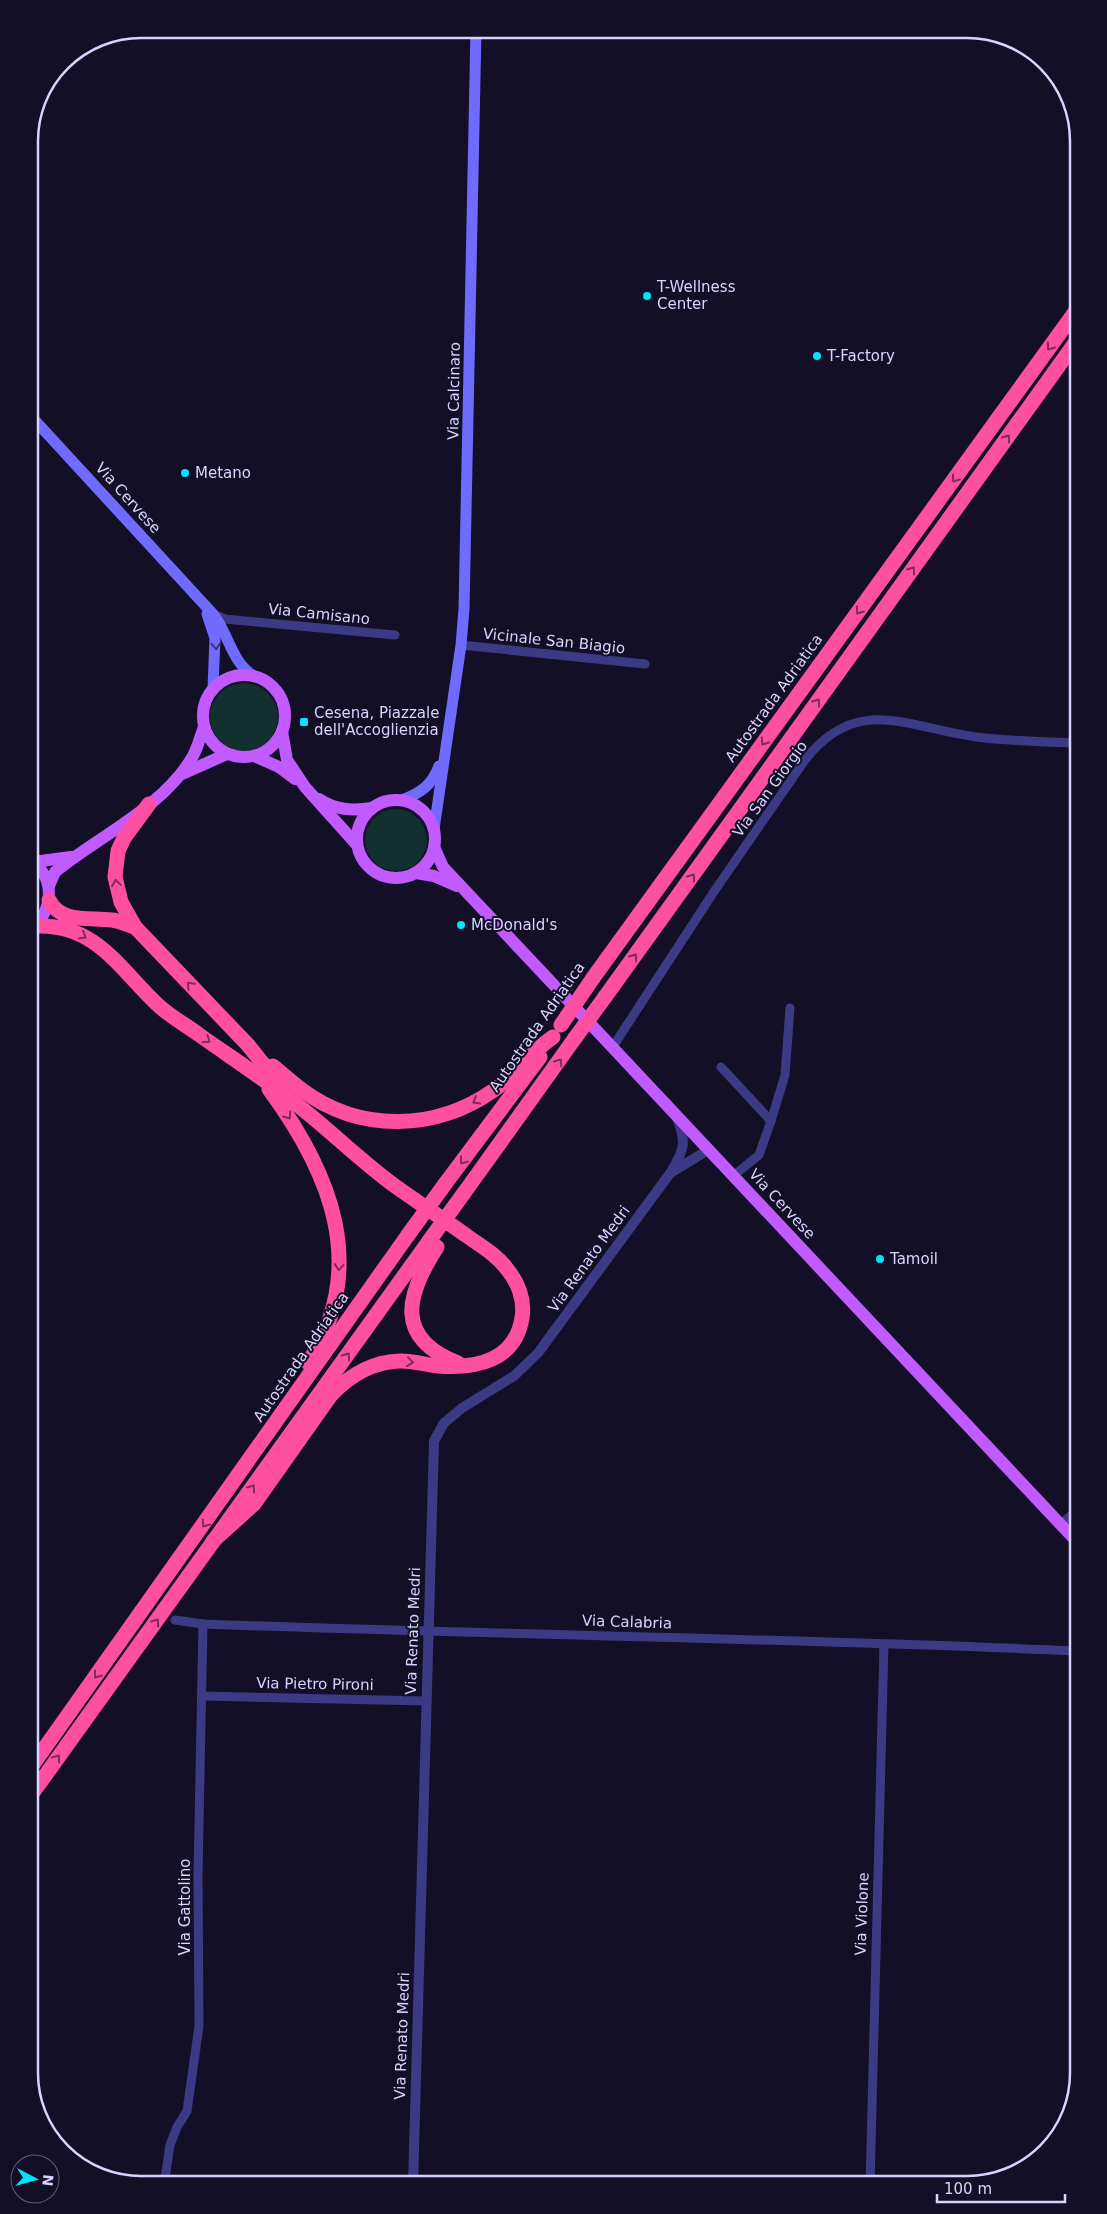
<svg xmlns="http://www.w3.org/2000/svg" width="1107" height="2214" font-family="'DejaVu Sans',sans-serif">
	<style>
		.green { fill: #12302f }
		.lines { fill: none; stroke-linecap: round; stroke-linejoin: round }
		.minor { stroke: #3d3a85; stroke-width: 9 }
		.tertiary { stroke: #3d3a85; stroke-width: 10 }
		.secondary { stroke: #6f6bff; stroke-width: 11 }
		.primary { stroke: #c25bff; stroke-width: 12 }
		.motorway { stroke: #ff4fa3; stroke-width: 15 }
		.motorway-bridge { stroke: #ff4fa3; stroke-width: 15 }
		.oneway { stroke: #7d2c5e }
		.oneway2 { stroke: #38347d }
		.poi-dot { fill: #00e5ff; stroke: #130f26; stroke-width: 2 }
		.labels { text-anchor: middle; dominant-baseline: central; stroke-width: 4; stroke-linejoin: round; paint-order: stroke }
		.poi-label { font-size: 15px; fill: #d9d4ff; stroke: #130f26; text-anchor: start }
		.street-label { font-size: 15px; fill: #d9d4ff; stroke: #130f26 }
		.rim { fill: none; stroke: #d9d4ff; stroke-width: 2.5 }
	</style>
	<rect width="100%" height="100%" fill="#130f26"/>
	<g class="green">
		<circle cx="244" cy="717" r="34"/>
		<circle cx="396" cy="840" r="31"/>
		<path d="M29 872C41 886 42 904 29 918Z"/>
	</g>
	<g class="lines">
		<g class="minor">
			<path d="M213 614 225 619 395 635"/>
			<path d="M461 645 645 664"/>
			<path d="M612 1048 715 890 805 760C857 693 909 728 976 737 1009 741 1044 742 1078 743"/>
			<path d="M721 1067 771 1121"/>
			<path d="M732 1174 738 1172 759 1155 771 1121 785 1075 790 1008"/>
			<path d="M1061 1524 1078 1509"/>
			<path d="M175 1620 203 1624C495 1635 787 1638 1078 1651"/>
			<path d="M203 1696 426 1701"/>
			<path d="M164 2185 170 2145 177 2127 187 2111 199 2026 198 1874 203 1624"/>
			<path d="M870 2185 884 1644"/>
		</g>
		<g class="tertiary">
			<path d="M672 1172 708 1150"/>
			<path d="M413 2185 434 1441 444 1423 462 1408 514 1376 538 1353 671 1172C684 1150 687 1143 677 1118"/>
		</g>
		<g class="secondary">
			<path d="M29 414 213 614C229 634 231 662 254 676"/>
			<path d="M207 614 215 638 213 688"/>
			<path d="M402 800C421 793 432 785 439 766"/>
			<path d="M434 829 461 645 464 609 476 29"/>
		</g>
		<g class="primary">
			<circle cx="244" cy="716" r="41"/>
			<path d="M282 731 287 760 305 787 357 845"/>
			<path d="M254 756 279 767 295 779"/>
			<path d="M182 774 227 754"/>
			<path d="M319 799C335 810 352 811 372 808"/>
			<circle cx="396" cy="839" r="39"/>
			<path d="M434 847 443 867 1078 1543"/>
			<path d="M33 862 71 857"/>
			<path d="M416 873 434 876 457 886"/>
			<path d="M49 886 55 872C99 836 164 807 193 756 198 747 200 737 204 727"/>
			<path d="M29 931C54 913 57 877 29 859"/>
		</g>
		<g class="motorway">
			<path d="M149 804 124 838 118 851 115 877 121 902 135 927 248 1045 280 1085"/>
			<path d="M49 900C61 924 90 917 112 920 120 921 128 925 135 927"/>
			<path d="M37 926C97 924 120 970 159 1006 171 1017 186 1025 198 1034 229 1056 261 1077 291 1100 327 1127 359 1160 395 1186 419 1203 443 1219 467 1236 481 1246 497 1255 507 1269 518 1282 525 1300 522 1318 515 1361 476 1369 438 1366 425 1365 412 1360 399 1361 372 1362 349 1376 331 1395L254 1504 213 1541"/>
			<path d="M593 978 1078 308"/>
			<path d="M605 997 1078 339"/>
			<path d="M273 1066C283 1074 292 1083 302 1090 360 1133 436 1131 494 1090 516 1074 531 1052 553 1037"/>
			<path d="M269 1089C330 1172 370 1267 308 1363"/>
			<path d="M445 1184 540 1057"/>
			<path d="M464 1193 575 1038"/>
			<path d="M437 1247C406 1295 394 1338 458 1363"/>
			<path d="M29 1770 408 1235"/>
			<path d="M29 1798 429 1241"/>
		</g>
		<g class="motorway-bridge">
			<path d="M561 1025 593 978"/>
			<path d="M575 1038 605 997"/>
			<path d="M408 1235 445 1184"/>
			<path d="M429 1241 464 1193"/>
		</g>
	</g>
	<defs><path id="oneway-chevron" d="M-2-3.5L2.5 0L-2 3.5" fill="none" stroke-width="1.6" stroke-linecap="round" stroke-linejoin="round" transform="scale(1.25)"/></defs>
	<g class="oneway">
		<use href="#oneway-chevron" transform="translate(1050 347) rotate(126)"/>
		<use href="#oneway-chevron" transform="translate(1007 438) rotate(-54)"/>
		<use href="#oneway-chevron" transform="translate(955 479) rotate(126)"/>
		<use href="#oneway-chevron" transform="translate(912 570) rotate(-54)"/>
		<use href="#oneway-chevron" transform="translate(859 611) rotate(126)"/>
		<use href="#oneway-chevron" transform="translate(817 702) rotate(-54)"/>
		<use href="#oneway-chevron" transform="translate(764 742) rotate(126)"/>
		<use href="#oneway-chevron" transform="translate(692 877) rotate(-54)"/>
		<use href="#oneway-chevron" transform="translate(116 883) rotate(-98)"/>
		<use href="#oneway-chevron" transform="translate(83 936) rotate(31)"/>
		<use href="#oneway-chevron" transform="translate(634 957) rotate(-54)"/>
		<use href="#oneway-chevron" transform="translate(190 985) rotate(-134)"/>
		<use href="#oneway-chevron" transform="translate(207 1040) rotate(35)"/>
		<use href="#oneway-chevron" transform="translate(559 1062) rotate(-56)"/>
		<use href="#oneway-chevron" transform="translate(476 1101) rotate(150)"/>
		<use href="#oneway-chevron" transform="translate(288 1116) rotate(55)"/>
		<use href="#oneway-chevron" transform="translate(463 1161) rotate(127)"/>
		<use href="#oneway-chevron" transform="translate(339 1267) rotate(95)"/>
		<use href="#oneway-chevron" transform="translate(347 1356) rotate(-54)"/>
		<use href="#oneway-chevron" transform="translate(410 1362) rotate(7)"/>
		<use href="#oneway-chevron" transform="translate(252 1488) rotate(-54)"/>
		<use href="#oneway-chevron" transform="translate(205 1524) rotate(125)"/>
		<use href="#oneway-chevron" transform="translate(156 1622) rotate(-54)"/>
		<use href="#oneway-chevron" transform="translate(97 1675) rotate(126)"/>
		<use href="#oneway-chevron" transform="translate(57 1758) rotate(-54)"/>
	</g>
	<use class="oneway2" href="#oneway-chevron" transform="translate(216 646) rotate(86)"/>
	<g class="poi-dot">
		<circle cx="647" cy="296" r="5"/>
		<circle cx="817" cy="356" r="5"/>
		<circle cx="185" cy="473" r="5"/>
		<rect x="299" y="717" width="10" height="10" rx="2.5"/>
		<circle cx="461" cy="925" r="5"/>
		<circle cx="880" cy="1259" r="5"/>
	</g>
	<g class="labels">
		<g class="poi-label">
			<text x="657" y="287">T-Wellness<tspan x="657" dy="17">Center</tspan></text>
			<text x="827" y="356">T-Factory</text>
			<text x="195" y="473">Metano</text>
			<text x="314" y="713">Cesena, Piazzale<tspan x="314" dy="17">dell'Accoglienzia</tspan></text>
			<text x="471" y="925">McDonald's</text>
			<text x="890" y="1259">Tamoil</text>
		</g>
		<g class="street-label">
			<text transform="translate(454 391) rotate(-89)">Via Calcinaro</text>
			<text transform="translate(128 498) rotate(48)">Via Cervese</text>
			<text transform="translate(319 614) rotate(6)">Via Camisano</text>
			<text transform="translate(554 641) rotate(6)">Vicinale San Biagio</text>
			<text transform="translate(774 698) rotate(-54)">Autostrada Adriatica</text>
			<text transform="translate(770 789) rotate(-54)">Via San Giorgio</text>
			<text transform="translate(537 1027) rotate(-55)">Autostrada Adriatica</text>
			<text transform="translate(782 1204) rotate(47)">Via Cervese</text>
			<text transform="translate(589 1259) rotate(-54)">Via Renato Medri</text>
			<text transform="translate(301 1357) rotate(-55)">Autostrada Adriatica</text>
			<text transform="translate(627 1622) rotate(2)">Via Calabria</text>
			<text transform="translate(413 1631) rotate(-88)">Via Renato Medri</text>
			<text transform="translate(315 1684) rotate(1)">Via Pietro Pironi</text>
			<text transform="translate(185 1907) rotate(-90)">Via Gattolino</text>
			<text transform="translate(862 1914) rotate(-88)">Via Violone</text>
			<text transform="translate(402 2036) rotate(-88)">Via Renato Medri</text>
		</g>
	</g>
	<path d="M0 0H1107V2214H0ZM141 38H967A103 103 0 0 1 1070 141V2073A103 103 0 0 1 967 2176H141A103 103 0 0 1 38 2073V141A103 103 0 0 1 141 38Z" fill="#130f26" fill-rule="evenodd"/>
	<path class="rim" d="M141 38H967A103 103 0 0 1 1070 141V2073A103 103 0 0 1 967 2176H141A103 103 0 0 1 38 2073V141A103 103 0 0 1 141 38Z"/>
	<g transform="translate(35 2179) rotate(96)"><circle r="24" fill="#130f26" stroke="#625e7d"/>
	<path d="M0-4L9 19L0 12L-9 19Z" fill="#00e5ff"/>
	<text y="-8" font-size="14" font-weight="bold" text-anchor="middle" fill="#d9d4ff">N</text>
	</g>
	<path d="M937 2194v8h128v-8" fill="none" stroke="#d9d4ff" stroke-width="2.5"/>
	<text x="944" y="2194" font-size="15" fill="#d9d4ff" stroke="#130f26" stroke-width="4" paint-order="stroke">100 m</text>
</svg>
